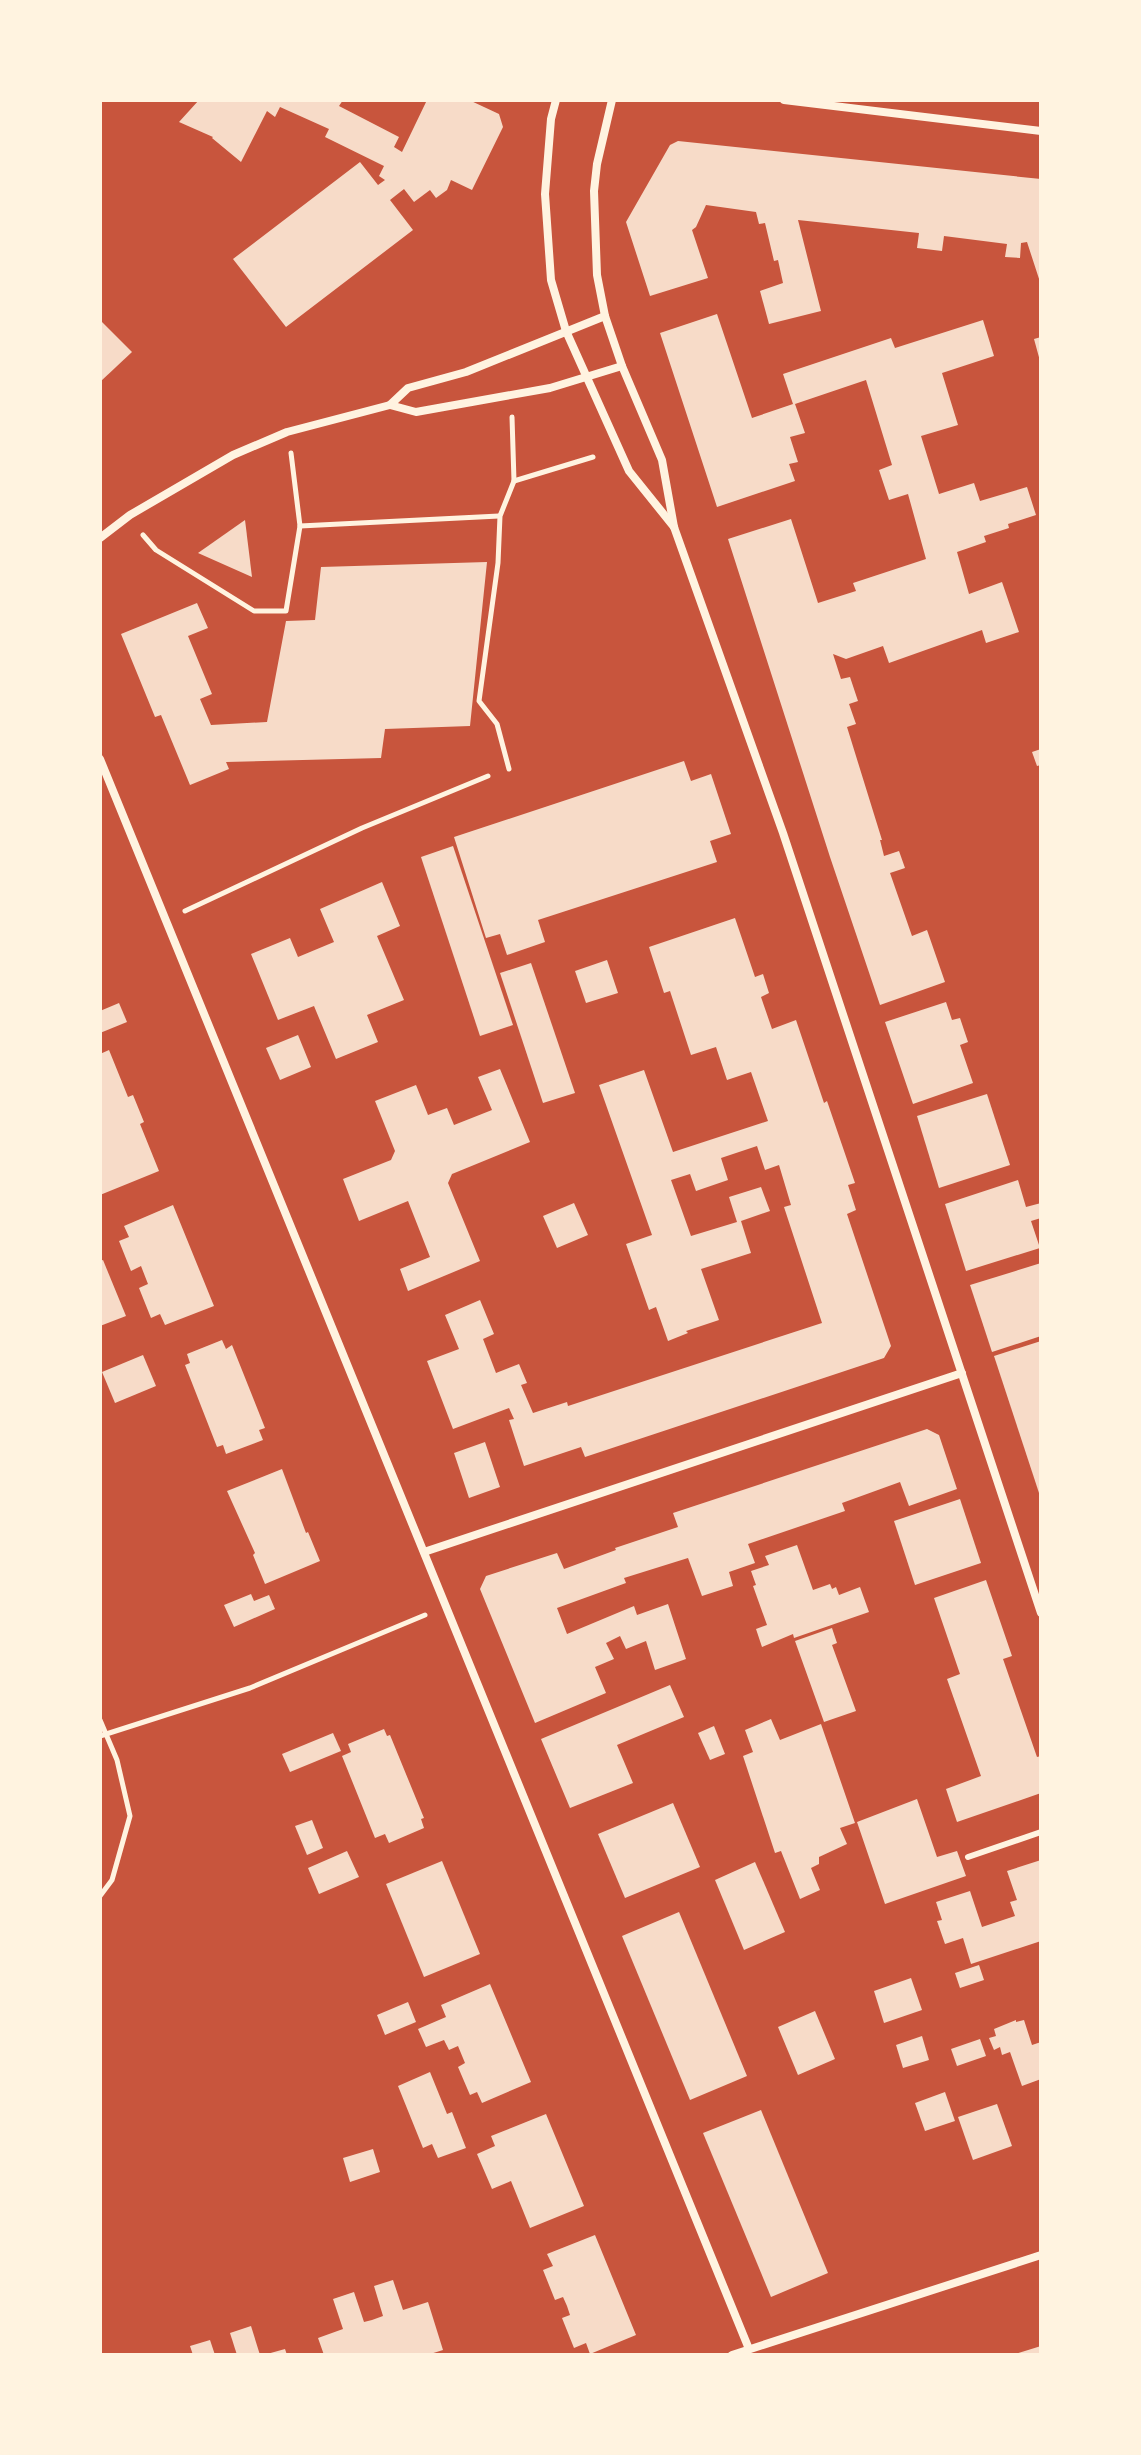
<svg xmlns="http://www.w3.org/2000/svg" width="1141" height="2455" font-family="Figtree,sans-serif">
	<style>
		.building { fill: #f7dbc8 }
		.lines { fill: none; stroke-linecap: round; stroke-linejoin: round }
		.path { stroke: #fff3e0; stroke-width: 5 }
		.service { stroke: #fff3e0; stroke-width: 6 }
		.minor { stroke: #fff3e0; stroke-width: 8 }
	</style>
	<rect width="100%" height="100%" fill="#c8553d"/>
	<g class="building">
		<path d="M199 100H343L339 106 399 137 394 147 402 152 427 100H469L499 114 503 127 472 190 451 180 447 190 436 198 430 190 414 202 404 189 390 200 413 230 286 327 233 259 360 162 378 185 385 180 379 176 384 166 325 137 329 129 280 107 275 117 267 111 241 162 212 138 213 137 179 122Z"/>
		<path d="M678 141 1041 179V285L1027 242 1021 243 1020 258 1005 257 1007 244 944 236 942 251 917 248 919 233 798 220 821 311 769 324 760 291 783 283 778 260 774 261 765 223 759 224 756 212 706 205 696 227 692 230 708 278 650 296 626 222 670 145Z"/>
		<path d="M717 314 752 418 793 404 783 374 891 338 895 348 983 320 994 356 942 373 958 425 921 436 939 494 974 483 980 501 1027 487 1036 515 1008 524 1009 528 984 536 986 542 957 552 969 594 1002 582 1019 632 986 643 982 630 889 663 883 646 846 659 833 654 841 679 850 677 858 701 849 704 856 724 847 727 882 840H880L884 856 899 851 905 868 890 873 912 936 927 930 945 982 880 1005 830 857 728 539 791 519 818 603 856 591 853 583 926 559 908 494 889 500 879 470 892 465 866 380 795 404 805 433 790 437 798 462 789 464 795 481 717 507 660 333Z"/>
		<path d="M100 320 132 352 100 382Z"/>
		<path d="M1041 337V361H1040L1034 339Z"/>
		<path d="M245 520 252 577 198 553Z"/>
		<path d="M487 562 470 726 385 729 381 758 226 762 229 769 190 785 161 715 155 717 121 634 197 603 208 628 188 636 212 694 200 699 211 725 267 722 286 621 315 620 321 567Z"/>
		<path d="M1041 749V765L1037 766 1032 752Z"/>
		<path d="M684 761 691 781 711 774 731 834 710 841 717 862 538 920 545 942 507 955 500 934 486 938 454 837Z"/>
		<path d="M453 846 513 1025 480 1036 421 857Z"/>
		<path d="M382 882 400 926 377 936 404 1000 367 1015 378 1042 336 1059 314 1006 278 1020 251 954 290 938 298 957 334 942 320 909Z"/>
		<path d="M735 918 755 977 763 974 769 993 761 997 772 1029 796 1020 824 1103 827 1101 855 1183 848 1185 856 1210 847 1214 891 1346 884 1358 585 1457 581 1447 524 1466 509 1420 514 1419 509 1408 453 1429 427 1361 459 1349 445 1315 480 1300 494 1334 483 1339 496 1373 519 1364 527 1383 521 1385 533 1413 567 1402 568 1406 822 1323 784 1207 791 1205 779 1165 765 1170 757 1146 721 1158 728 1180 696 1191 690 1174 671 1180 691 1236 737 1222 729 1197 761 1187 770 1211 741 1221 751 1253 701 1269 719 1320 686 1331 688 1333 668 1341 656 1307 649 1310 626 1244 652 1235 599 1085 644 1070 673 1152 768 1121 751 1072 727 1080 716 1047 691 1055 670 991 664 993 649 947Z"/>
		<path d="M607 960 618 993 586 1003 575 971Z"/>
		<path d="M531 963 575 1093 543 1103 500 973Z"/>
		<path d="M946 1002 952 1020 960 1018 968 1042 960 1045 973 1083 913 1104 885 1022Z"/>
		<path d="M119 1003 127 1022 100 1033V1011Z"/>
		<path d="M298 1035 311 1067 280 1080 266 1048Z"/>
		<path d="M109 1050 128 1097 133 1095 144 1122 140 1124 159 1171 100 1195V1054Z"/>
		<path d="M500 1069 530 1142 452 1174 448 1183 480 1261 408 1291 400 1269 430 1257 408 1201 359 1221 343 1179 391 1160 395 1151 375 1101 416 1085 428 1115 447 1108 454 1125 492 1110 478 1077Z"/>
		<path d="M987 1094 1010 1165 939 1188 917 1116Z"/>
		<path d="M1018 1180 1026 1207 1041 1203V1218L1031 1221 1040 1248 966 1271 945 1204Z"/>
		<path d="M574 1203 588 1235 557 1248 543 1216Z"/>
		<path d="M173 1205 214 1306 165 1325 160 1314 151 1318 139 1288 148 1284 141 1266 131 1271 119 1241 129 1237 124 1226Z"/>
		<path d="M103 1260 126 1316 100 1326V1261Z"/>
		<path d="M1041 1263V1336L992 1352 970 1285Z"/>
		<path d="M222 1340 226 1349 232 1345 265 1428 259 1430 263 1440 226 1454 223 1445 217 1447 185 1365 190 1363 187 1354Z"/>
		<path d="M1041 1341V1496H1040L994 1356Z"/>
		<path d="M143 1355 156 1386 115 1403 102 1372Z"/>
		<path d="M927 1429 939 1435 957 1489 909 1506 900 1482 842 1503 845 1511 748 1544 755 1563 729 1572 733 1586 702 1596 688 1558 624 1578 626 1583 557 1608 567 1634 634 1606 637 1615 668 1604 686 1659 655 1670 646 1641 626 1649 620 1636 606 1643 614 1659 595 1667 606 1693 535 1723 480 1589 486 1576 557 1553 564 1569 616 1550 615 1548 678 1527 673 1513Z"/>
		<path d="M485 1442 500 1487 469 1498 454 1453Z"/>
		<path d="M282 1469 306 1533 308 1532 320 1561 265 1584 253 1555 255 1553 227 1491Z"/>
		<path d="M960 1499 981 1563 915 1585 894 1521Z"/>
		<path d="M797 1545 813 1590 830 1584 832 1589 836 1587 839 1595 860 1587 869 1612 794 1638 793 1634 762 1647 756 1629 767 1625 753 1586 756 1585 751 1571 769 1565 765 1556Z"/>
		<path d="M986 1580 1012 1656 1003 1659 1037 1757 1041 1756V1793L957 1822 946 1789 981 1776 947 1679 960 1674 934 1598Z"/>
		<path d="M251 1594 254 1601 269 1595 275 1609 234 1627 224 1605Z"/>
		<path d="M832 1628 837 1643 832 1645 856 1711 824 1722 795 1641Z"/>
		<path d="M670 1685 684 1717 617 1745 633 1783 570 1808 541 1739Z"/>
		<path d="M771 1719 780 1740 821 1724 855 1823 840 1828 847 1844 819 1857V1864L811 1868 820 1890 800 1899 781 1851 775 1853 743 1756 753 1752 745 1730Z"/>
		<path d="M714 1726 725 1754 710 1760 698 1733Z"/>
		<path d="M384 1729 387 1736 390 1735 424 1818 421 1819 424 1828 389 1843 385 1834 375 1838 342 1756 351 1752 348 1744Z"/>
		<path d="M333 1733 341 1751 290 1772 282 1754Z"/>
		<path d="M917 1799 937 1857 957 1851 966 1876 885 1904 857 1822Z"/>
		<path d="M673 1803 700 1867 625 1898 598 1834Z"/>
		<path d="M312 1820 323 1848 307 1855 295 1826Z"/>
		<path d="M347 1851 359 1877 319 1894 308 1868Z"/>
		<path d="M1041 1860V1941L971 1964 963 1938 945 1944 937 1921 942 1920 936 1902 970 1891 982 1927 1015 1916 1010 1902 1017 1900 1007 1871Z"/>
		<path d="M442 1861 480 1954 424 1977 386 1884Z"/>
		<path d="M755 1862 785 1932 744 1950 715 1880Z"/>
		<path d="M679 1912 747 2076 690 2100 622 1936Z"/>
		<path d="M979 1965 984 1980 960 1988 955 1973Z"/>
		<path d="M911 1978 922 2010 884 2023 874 1991Z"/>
		<path d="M490 1984 531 2082 482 2103 477 2092 470 2095 458 2067 465 2063 458 2046 449 2050 444 2040 426 2047 418 2029 446 2017 441 2005Z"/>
		<path d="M408 2002 416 2022 385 2035 377 2015Z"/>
		<path d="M815 2011 835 2059 798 2075 778 2027Z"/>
		<path d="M1016 2020V2022L1024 2020 1032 2045 1041 2042V2079L1022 2086 1010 2052 1002 2055 1000 2047 994 2050 989 2038 996 2036 994 2029Z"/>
		<path d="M922 2036 929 2060 903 2068 896 2045Z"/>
		<path d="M980 2039 986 2056 957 2066 951 2049Z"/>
		<path d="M430 2072 447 2114 452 2112 466 2148 438 2158 432 2144 423 2148 398 2086Z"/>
		<path d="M945 2092 955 2121 925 2131 915 2103Z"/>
		<path d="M997 2104 1012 2146 973 2160 958 2117Z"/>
		<path d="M761 2110 828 2273 771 2297 703 2133Z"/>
		<path d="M546 2114 584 2206 530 2228 511 2181 492 2189 477 2154 495 2146 491 2136Z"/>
		<path d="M373 2149 380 2172 350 2182 343 2158Z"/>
		<path d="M595 2235 636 2335 590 2354 586 2343 574 2348 562 2318 570 2315 567 2306 563 2297 555 2300 543 2270 553 2266 547 2254Z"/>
		<path d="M393 2280 403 2310 428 2302 443 2350 427 2355H324L318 2338 343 2329 333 2299 354 2292 364 2322 372 2320 383 2316 374 2286Z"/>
		<path d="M251 2326 260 2355H237L230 2333Z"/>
		<path d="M210 2340 215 2355H193L190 2346Z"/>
		<path d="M1041 2346V2355H1015V2354Z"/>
		<path d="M285 2349 287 2355H267V2354Z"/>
	</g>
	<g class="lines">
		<g class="path">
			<path d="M291 453 300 526 499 516"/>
			<path d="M514 481 593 457"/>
			<path d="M143 535 156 550 254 611H286L300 526"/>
			<path d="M509 769 497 724 479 701 498 563 500 516 514 481 512 417"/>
			<path d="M185 911 362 828 488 776"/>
			<path d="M100 1720 117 1760 130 1816 112 1880 100 1896"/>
			<path d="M100 1736 250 1688 425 1615"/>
		</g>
		<path class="service" d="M968 1857 1041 1832"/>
		<g class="minor">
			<path d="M556 100 551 119 545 194 551 280 566 331 629 471 674 527"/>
			<path d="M612 100 597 164 594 191 597 275 605 316 622 366 662 460 674 527 783 833 1041 1613"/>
			<path d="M784 100 1041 131"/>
			<path d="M390 405 416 412 550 388 622 366"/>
			<path d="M100 538 130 515 233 455 287 432 390 405 408 388 466 372 605 316"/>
			<path d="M100 759 749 2349"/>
			<path d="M424 1552 962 1373"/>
			<path d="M732 2355 1041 2255"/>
		</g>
	</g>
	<rect width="1141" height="2455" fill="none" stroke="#fff3e0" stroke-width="204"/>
</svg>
